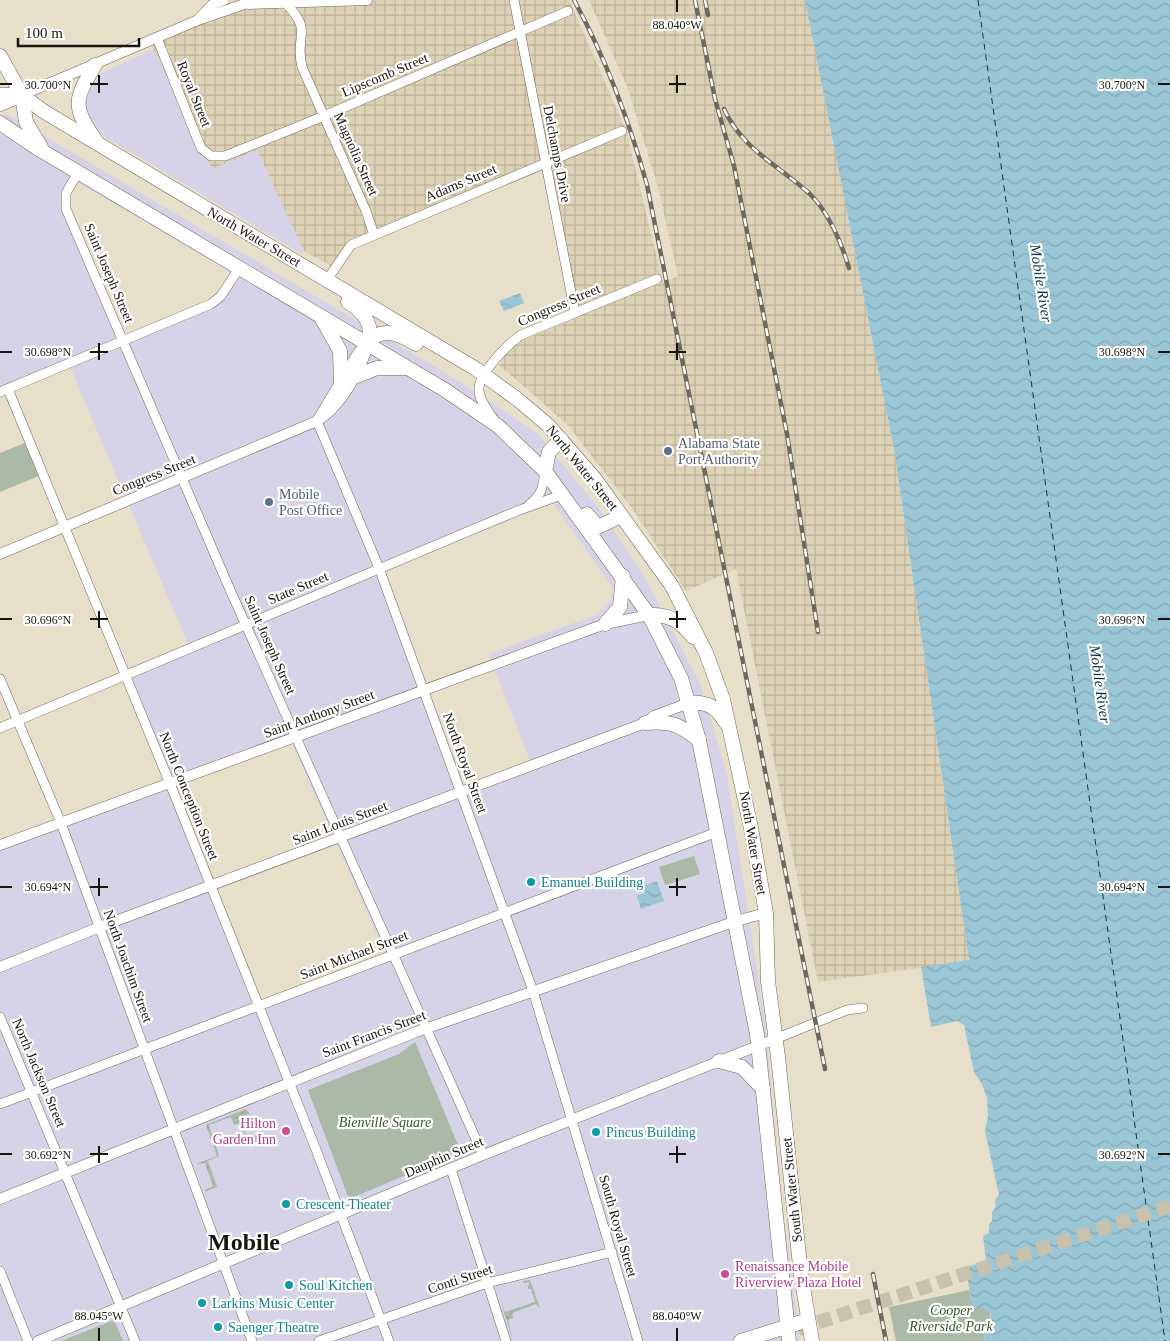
<svg xmlns="http://www.w3.org/2000/svg" width="1170" height="1341" font-family="'Times New Roman',serif">
	<style>
		.commercial { fill: #d6d2e8; fill-rule: evenodd }
		.industrial { fill: url(#industrial-grid) }
		.park { fill: #aabaa6 }
		.garden { fill: url(#garden-dots) }
		.water { fill: url(#water-waves) }
		.lines { fill: none; stroke-linecap: round; stroke-linejoin: round }
		.ferry { stroke: #09343f; stroke-width: 1; stroke-dasharray: 6 5; stroke-linecap: butt }
		.primary-tunnel { stroke: #c8c1ad; stroke-width: 14; stroke-dasharray: 14 7; stroke-linecap: butt }
		.minor-casing { stroke: #706855; stroke-width: 10 }
		.tertiary-casing { stroke: #706855; stroke-width: 11 }
		.primary-casing { stroke: #706855; stroke-width: 15 }
		.trunk-casing { stroke: #706855; stroke-width: 15 }
		.minor { stroke: #fff; stroke-width: 9 }
		.tertiary { stroke: #fff; stroke-width: 10 }
		.primary { stroke: #fff; stroke-width: 14 }
		.trunk { stroke: #fff; stroke-width: 14 }
		.rail-casing { stroke: #6e695b; stroke-width: 4.5 }
		.rail { stroke: #fff; stroke-width: 2.5; stroke-dasharray: 8; stroke-linecap: butt }
		.ticks { fill: none; stroke: #18150d; stroke-width: 2 }
		.service-dot { fill: #5c6f8a; stroke: #fff; stroke-width: 2 }
		.culture-dot { fill: #0f9aa8; stroke: #fff; stroke-width: 2 }
		.hotel-dot { fill: #d1479c; stroke: #fff; stroke-width: 2 }
		.labels { text-anchor: middle; dominant-baseline: central; stroke-width: 4.5; stroke-linejoin: round; paint-order: stroke }
		.street-label { font-size: 14px; fill: #18150d; stroke: #fff }
		.service-label { font-size: 14px; fill: #4e5e75; stroke: #fff; text-anchor: start }
		.culture-label { font-size: 14px; fill: #0d838f; stroke: #fff; text-anchor: start }
		.park-label { font-size: 14px; font-style: italic; fill: #335528; stroke: #fff }
		.hotel-label { font-size: 14px; fill: #b23c85; stroke: #fff; text-anchor: end }
		.water-label { font-size: 15px; font-style: italic; fill: #09343f; stroke: #fff }
		.town-label { font-size: 24px; font-weight: bold; fill: #18150d; stroke: #fff }
		.ticks-label { font-size: 12px; text-anchor: middle; fill: #18150d; stroke: #fff; stroke-width: 4.5; stroke-linejoin: round; paint-order: stroke }
	</style>
	<defs>
		<pattern id="industrial-grid" width="8" height="8" patternUnits="userSpaceOnUse" patternTransform="scale(1.25)"><rect width="8" height="8" fill="#ddd2b5"/><path d="M0 4h8M4 0v8" fill="none" stroke="#bdb39a"/></pattern>
		<pattern id="garden-dots" width="8" height="8" patternUnits="userSpaceOnUse" patternTransform="scale(1.25)"><rect width="8" height="8" fill="#aabaa6"/><path d="M2 2h.1M6 6h.1" fill="none" stroke="#929f8e" stroke-width="1.8" stroke-linecap="round"/></pattern>
		<pattern id="water-waves" width="16" height="10" patternUnits="userSpaceOnUse" patternTransform="scale(1.25)"><rect width="16" height="10" fill="#9ac6d6"/><path d="M0 5q4-4 8 0t8 0" fill="none" stroke="#84a9b6"/></pattern>
	</defs>
	<rect width="100%" height="100%" fill="#e7dfc9"/>
	<g class="commercial">
		<path d="M154 49 212 168 257 150 304 251 300 253 94 130 81 101 95 76Z"/>
		<path d="M7 114 454 378 537 433 601 511 647 581 700 684 727 775 765 1022 783 1211 800 1341H0V841L172 778 127 669 188 644 70 367 214 305 239 279 219 265 77 182 68 198 71 212 125 335 0 390V115ZM553 503 613 588 611 600 596 615 489 654 530 761 464 785 385 570ZM292 743 386 955 259 1001 174 786Z"/>
	</g>
	<path class="industrial" d="M235 0H569L626 130 663 283 678 276 658 187 628 89 589 0H805L894 449 969 961 818 982 736 569 686 591 634 511 568 425 499 365 511 345 572 320 542 169 352 248 337 269 304 251 257 150 212 169 148 37Z"/>
	<g class="park">
		<path d="M27 442 41 475 0 492V453Z"/>
		<path d="M694 856 700 874 665 885 659 867Z"/>
		<path d="M415 1042 461 1152 349 1199 308 1090 399 1054Z"/>
		<path d="M969 1290 973 1309 983 1307 990 1312V1321L983 1325 985 1341H896L889 1307Z"/>
		<path d="M114 1320 123 1341H61Z"/>
	</g>
	<g class="garden">
		<path d="M246 1109 250 1114 243 1116 246 1125 252 1123 253 1125 244 1129 247 1138 257 1135 259 1141 249 1145 240 1123 234 1125 231 1117 209 1125 219 1156 208 1161 217 1187 205 1192V1190L213 1186 205 1163 196 1164 217 1156 206 1125Z"/>
		<path d="M530 1280 540 1308 536 1304 512 1313 513 1318 508 1320 513 1341 501 1303 505 1312 535 1302 531 1289H528L529 1282 524 1283 523 1281Z"/>
		<path d="M972 1301 974 1331 968 1327 963 1302Z"/>
	</g>
	<g class="water">
		<path d="M805 0H1170V1341H985L983 1325 990 1321 991 1314 985 1308 973 1309 965 1267 983 1263 986 1260 983 1236 989 1233V1224L992 1221V1212L996 1207 995 1200 999 1195 985 1131 988 1116 987 1098 982 1084 974 1072 964 1025 957 1021 931 1027 921 967 969 960 894 449Z"/>
		<path d="M520 293 524 303 504 311 499 301Z"/>
		<path d="M657 881 664 901 641 909 637 896 645 893 643 886Z"/>
	</g>
	<g class="lines">
		<path class="ferry" d="M978 0 1165 1341"/>
		<path class="primary-tunnel" d="M798 1329 1170 1206"/>
		<defs>
			<g id="minor">
				<path d="M514 0 575 313"/>
				<path d="M286 4C314 31 294 37 302 67L366 211 374 235"/>
				<path d="M157 38 201 148 211 156H225L324 116 568 11"/>
				<path d="M79 171 66 193V209L231 592 483 1155"/>
				<path d="M327 280 351 245 622 131"/>
				<path d="M8 389 175 796 315 1147 389 1341"/>
				<path d="M0 392 211 304 221 296 240 267"/>
				<path d="M317 421 379 568 533 991 638 1341"/>
				<path d="M495 421C489 412 479 401 479 390 478 374 508 344 521 335L657 279"/>
				<path d="M529 505C542 495 543 487 545 471"/>
				<path d="M0 679 61 823 252 1341"/>
				<path d="M0 728 517 511 564 494"/>
				<path d="M0 1017 135 1341"/>
				<path d="M775 1039 847 1010 863 1008"/>
				<path d="M0 1104 717 832"/>
				<path d="M451 1169 506 1341"/>
				<path d="M0 1271 28 1341"/>
				<path d="M319 1341 487 1283 612 1252"/>
			</g>
			<g id="tertiary">
				<path d="M249 4 367 0"/>
				<path d="M199 19 212 5 224 0"/>
				<path d="M22 95 198 20 256 0"/>
				<path d="M317 421 358 353 368 343"/>
				<path d="M0 554 317 421C339 409 363 368 368 343"/>
				<path d="M0 845 605 624 649 615"/>
				<path d="M0 967 105 925 645 723 654 716 689 703"/>
				<path d="M0 1199 416 1032 736 921 766 913"/>
				<path d="M38 1341 483 1155 775 1039"/>
			</g>
			<g id="primary">
				<path d="M0 104 22 95"/>
				<path d="M741 1341 808 1320"/>
			</g>
			<g id="trunk">
				<path d="M0 56 22 95 43 111 476 369 517 399 548 425 595 479 672 586 706 653 723 699 751 828 766 913 768 981 778 1057 801 1275 812 1341"/>
				<path d="M95 65C74 100 72 106 96 141"/>
				<path d="M0 95H22"/>
				<path d="M22 95 26 122 41 147"/>
				<path d="M0 123 37 148 445 390 498 426 545 471 649 615 681 678 699 740 757 1034 789 1341"/>
				<path d="M348 302C364 312 374 324 368 343"/>
				<path d="M321 317 340 351 341 383"/>
				<path d="M368 343C381 325 401 335 416 344"/>
				<path d="M354 377 377 368H406"/>
				<path d="M545 471 549 452 561 439"/>
				<path d="M587 514 598 527 621 516"/>
				<path d="M649 615C670 614 680 621 693 637"/>
				<path d="M605 624 620 607 623 576"/>
				<path d="M689 703C708 701 716 707 726 723"/>
				<path d="M645 723C671 721 679 724 699 740"/>
				<path d="M719 1061 742 1067 763 1089"/>
			</g>
		</defs>
		<use href="#minor" class="minor-casing"/>
		<use href="#tertiary" class="tertiary-casing"/>
		<use href="#primary" class="primary-casing"/>
		<use href="#trunk" class="trunk-casing"/>
		<use href="#minor" class="minor"/>
		<use href="#tertiary" class="tertiary"/>
		<use href="#primary" class="primary"/>
		<use href="#trunk" class="trunk"/>
		<defs>
			<g id="rail">
				<path d="M574 0C606 59 629 120 647 185L825 1069"/>
				<path d="M695 0 715 99 734 166 787 434 818 632"/>
				<path d="M705 0 708 15"/>
				<path d="M724 109C742 149 779 166 810 194 830 214 841 242 849 268"/>
				<path d="M873 1274 886 1341"/>
			</g>
		</defs>
		<use href="#rail" class="rail-casing"/>
		<use href="#rail" class="rail"/>
	</g>
	<path class="ticks" d="M677 0V12M99 75V93M677 75V93M0 84H12M90 84H108M669 84H686M1158 84H1170M99 343V360M677 343V360M0 352H12M90 352H108M669 352H686M1158 352H1170M99 611V628M677 611V628M0 619H12M90 619H108M669 619H686M1158 619H1170M99 878V896M677 878V896M0 887H12M90 887H108M669 887H686M1158 887H1170M99 1146V1163M677 1146V1163M0 1154H12M90 1154H108M669 1154H686M1158 1154H1170M99 1328V1341M677 1328V1341"/>
	<g class="service-dot">
		<circle cx="668" cy="451" r="5"/>
		<circle cx="269" cy="502" r="5"/>
	</g>
	<g class="culture-dot">
		<circle cx="531" cy="882" r="5"/>
		<circle cx="596" cy="1132" r="5"/>
		<circle cx="286" cy="1204" r="5"/>
		<circle cx="289" cy="1285" r="5"/>
		<circle cx="202" cy="1303" r="5"/>
		<circle cx="218" cy="1327" r="5"/>
	</g>
	<g class="hotel-dot">
		<circle cx="286" cy="1131" r="5"/>
		<circle cx="725" cy="1274" r="5"/>
	</g>
	<g class="labels">
		<g class="street-label">
			<text transform="translate(385 75) rotate(-23)">Lipscomb Street</text>
			<text transform="translate(194 94) rotate(68)">Royal Street</text>
			<text transform="translate(356 154) rotate(66)">Magnolia Street</text>
			<text transform="translate(557 154) rotate(79)">Delchamps Drive</text>
			<text transform="translate(461 183) rotate(-23)">Adams Street</text>
			<text transform="translate(254 237) rotate(30)">North Water Street</text>
			<text transform="translate(109 273) rotate(67)">Saint Joseph Street</text>
			<text transform="translate(559 305) rotate(-23)">Congress Street</text>
			<text transform="translate(582 468) rotate(51)">North Water Street</text>
			<text transform="translate(154 475) rotate(-22)">Congress Street</text>
			<text transform="translate(298 588) rotate(-23)">State Street</text>
			<text transform="translate(270 645) rotate(66)">Saint Joseph Street</text>
			<text transform="translate(319 714) rotate(-20)">Saint Anthony Street</text>
			<text transform="translate(465 763) rotate(70)">North Royal Street</text>
			<text transform="translate(189 796) rotate(68)">North Conception Street</text>
			<text transform="translate(340 823) rotate(-21)">Saint Louis Street</text>
			<text transform="translate(753 843) rotate(80)">North Water Street</text>
			<text transform="translate(354 955) rotate(-21)">Saint Michael Street</text>
			<text transform="translate(128 966) rotate(70)">North Joachim Street</text>
			<text transform="translate(374 1034) rotate(-21)">Saint Francis Street</text>
			<text transform="translate(39 1073) rotate(67)">North Jackson Street</text>
			<text transform="translate(444 1157) rotate(-23)">Dauphin Street</text>
			<text transform="translate(792 1190) rotate(-96)">South Water Street</text>
			<text transform="translate(618 1226) rotate(74)">South Royal Street</text>
			<text transform="translate(460 1279) rotate(-18)">Conti Street</text>
		</g>
		<g class="service-label">
			<text x="678" y="443">Alabama State<tspan x="678" dy="16">Port Authority</tspan></text>
			<text x="279" y="494">Mobile<tspan x="279" dy="16">Post Office</tspan></text>
		</g>
		<g class="culture-label">
			<text x="541" y="882">Emanuel Building</text>
			<text x="606" y="1132">Pincus Building</text>
			<text x="296" y="1204">Crescent Theater</text>
			<text x="299" y="1285">Soul Kitchen</text>
			<text x="212" y="1303">Larkins Music Center</text>
			<text x="228" y="1327">Saenger Theatre</text>
		</g>
		<g class="park-label">
			<text x="385" y="1122">Bienville Square</text>
			<text x="951" y="1310">Cooper<tspan x="951" dy="16">Riverside Park</tspan></text>
		</g>
		<g class="hotel-label">
			<text x="276" y="1123">Hilton<tspan x="276" dy="16">Garden Inn</tspan></text>
			<text x="735" y="1266" text-anchor="start">Renaissance Mobile<tspan x="735" dy="16">Riverview Plaza Hotel</tspan></text>
		</g>
		<g class="water-label">
			<text transform="translate(1041 283) rotate(81)">Mobile River</text>
			<text transform="translate(1100 684) rotate(82)">Mobile River</text>
		</g>
		<g class="town-label">
			<text x="244" y="1242">Mobile</text>
		</g>
	</g>
	<g class="ticks-label">
		<text x="677" y="29">88.040°W</text>
		<text x="48" y="89">30.700°N</text>
		<text x="1122" y="89">30.700°N</text>
		<text x="48" y="356">30.698°N</text>
		<text x="1122" y="356">30.698°N</text>
		<text x="48" y="624">30.696°N</text>
		<text x="1122" y="624">30.696°N</text>
		<text x="48" y="891">30.694°N</text>
		<text x="1122" y="891">30.694°N</text>
		<text x="48" y="1159">30.692°N</text>
		<text x="1122" y="1159">30.692°N</text>
		<text x="99" y="1320">88.045°W</text>
		<text x="677" y="1320">88.040°W</text>
	</g>
	<path d="M18 38v8h121v-8" fill="none" stroke="#18150d" stroke-width="2.5"/>
	<text x="25" y="38" font-size="15" fill="#18150d" stroke="#ffffff" stroke-width="4" paint-order="stroke">100 m</text>
</svg>
